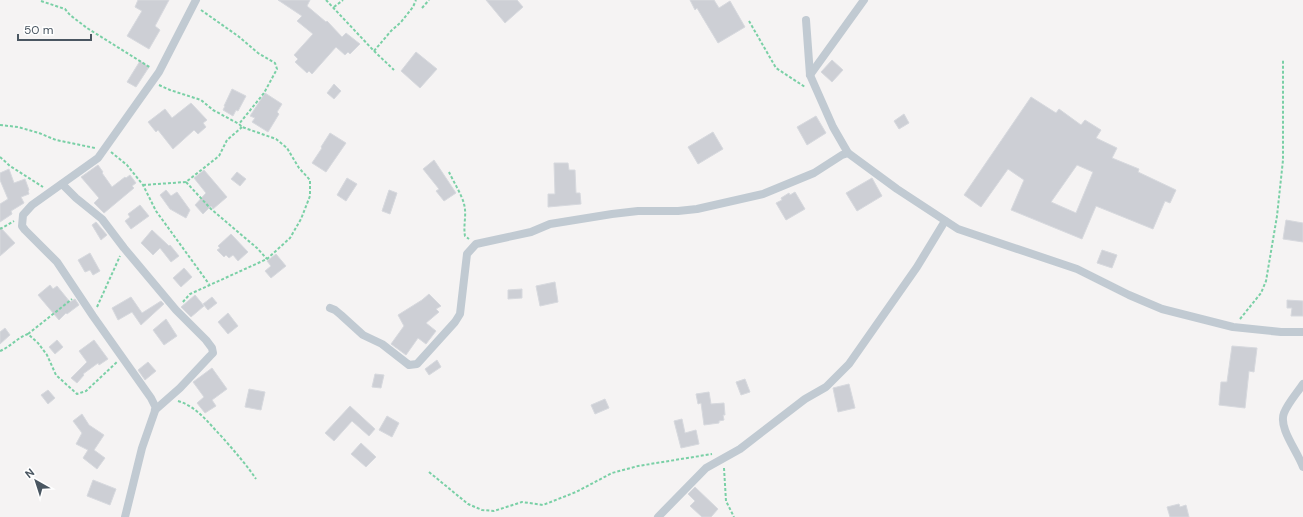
<svg xmlns="http://www.w3.org/2000/svg" width="1303" height="517" font-family="'DM Sans',sans-serif">
	<style>
		.building { fill: #cdcfd5; stroke: #d7d9de; fill-rule: evenodd }
		.lines { fill: none; stroke-linecap: round; stroke-linejoin: round }
		.path { stroke: #7ad0a6; stroke-width: 2; stroke-dasharray: 3 2; stroke-linecap: butt }
		.minor { stroke: #c1cad2; stroke-width: 8 }
	</style>
	<rect width="100%" height="100%" fill="#f5f3f3"/>
	<g class="building">
		<path d="M138 0H169L155 26 160 30 149 49 127 36 142 11 135 7Z"/>
		<path d="M278 0H310L307 6 326 22 327 21 342 37 346 33 360 44 350 54 348 52 345 55 336 47 312 74 309 71 307 73 295 62 298 59 294 55 313 34 297 21 302 16Z"/>
		<path d="M486 0H517L523 7 505 23Z"/>
		<path d="M690 0H714L719 8 730 1 745 27 718 43 697 8 695 10Z"/>
		<path d="M416 52 437 69 420 88 401 71Z"/>
		<path d="M832 60 843 70 832 82 821 72Z"/>
		<path d="M140 61 149 67 136 87 127 82Z"/>
		<path d="M334 84 341 91 334 99 327 93Z"/>
		<path d="M232 89 246 96 238 111 236 110 233 116 223 110 225 106H224Z"/>
		<path d="M265 93 282 104 277 112 279 114 268 132 252 122 255 118 250 116Z"/>
		<path d="M1031 97 1056 113 1059 109 1081 125 1085 120 1101 130 1096 138 1117 148 1112 158 1139 169 1138 172 1176 190 1170 203 1165 201 1153 229 1096 206 1082 239 1011 210 1024 180 1008 169 981 207 964 195ZM1077 165 1093 172 1076 213 1051 202Z"/>
		<path d="M191 103 207 120 203 123 206 127 198 134 194 130 173 149 158 130 156 132 148 122 165 109 172 118Z"/>
		<path d="M904 114 909 123 899 129 894 121Z"/>
		<path d="M816 116 826 133 807 145 797 127Z"/>
		<path d="M713 132 723 149 698 164 688 147Z"/>
		<path d="M330 133 346 143 326 172 312 163 322 148 321 147Z"/>
		<path d="M434 160 456 193 444 201 436 191 439 189 423 169Z"/>
		<path d="M554 163H568L569 170H575L576 193H580L581 204 548 207V194H555Z"/>
		<path d="M98 165 103 172 102 173 112 187 125 177 126 178 130 175 136 183 132 186 134 188 104 213 94 203 99 198 81 177Z"/>
		<path d="M9 169 14 183 25 179 29 190 28 191 29 194 21 197 24 203 11 211 12 214 0 222V204L8 199 0 180V173Z"/>
		<path d="M204 170 227 197 213 209 211 206 203 214 195 205 206 193 194 178Z"/>
		<path d="M237 172 246 179 240 186 231 179Z"/>
		<path d="M347 178 357 184 346 201 337 195Z"/>
		<path d="M872 178 882 196 857 211 846 193Z"/>
		<path d="M166 190 171 196 177 192 190 210 186 218 170 209 160 195Z"/>
		<path d="M389 190 397 193 390 214 382 211Z"/>
		<path d="M795 192 805 209 786 220 776 203 782 200 781 198 789 193 790 195Z"/>
		<path d="M140 205 149 216 131 229 125 221 130 217 128 214Z"/>
		<path d="M1286 220 1303 223V242L1283 239Z"/>
		<path d="M96 222 107 235 101 240 92 225Z"/>
		<path d="M0 227 15 243 0 256Z"/>
		<path d="M152 230 169 246 170 245 179 256 171 262 160 248 153 255 141 243Z"/>
		<path d="M231 234 248 252 238 261 233 255 229 258 226 255 224 257 217 250 220 248 218 246Z"/>
		<path d="M1102 250 1117 255 1112 268 1097 263Z"/>
		<path d="M90 253 100 271 93 275 90 270 85 272 78 260Z"/>
		<path d="M276 254 286 266 271 278 265 271 271 266 267 261Z"/>
		<path d="M184 268 192 277 181 287 173 278Z"/>
		<path d="M555 282 558 302 540 306 536 286Z"/>
		<path d="M50 285 53 289 57 286 70 302 75 299 79 305 67 314 66 313 59 320 38 295Z"/>
		<path d="M522 289V298L508 299V290Z"/>
		<path d="M429 294 441 306 436 309 439 312 426 323 436 331 426 344 418 338 406 355 391 344 404 326 398 315 422 300Z"/>
		<path d="M195 295 204 306 191 317 181 307Z"/>
		<path d="M131 297 142 313 161 301 164 304 141 325 132 312 118 320 112 308Z"/>
		<path d="M212 297 217 303 208 310 203 304Z"/>
		<path d="M1287 300 1303 301V316H1291L1292 308H1287Z"/>
		<path d="M228 313 238 326 228 334 218 322Z"/>
		<path d="M166 319 177 336 164 345 153 330Z"/>
		<path d="M5 328 10 335 0 344V332Z"/>
		<path d="M57 340 63 347 55 354 49 347Z"/>
		<path d="M94 340 108 359 99 365 98 363 83 374 84 375 77 383 71 378 87 362 79 351Z"/>
		<path d="M1232 346 1257 348 1254 372 1249 371 1245 408 1219 405 1221 382H1227Z"/>
		<path d="M437 360 441 367 429 375 425 369Z"/>
		<path d="M148 362 156 371 145 380 138 370Z"/>
		<path d="M212 368 227 389 212 400 216 406 205 413 197 403 204 397 193 382Z"/>
		<path d="M375 374 384 375 381 388 372 387Z"/>
		<path d="M745 379 750 392 741 395 736 382Z"/>
		<path d="M849 384 855 408 838 412 833 388Z"/>
		<path d="M249 389 265 392 261 410 245 407Z"/>
		<path d="M48 390 55 398 48 404 41 395Z"/>
		<path d="M709 392 711 404 724 403 725 415H723L724 420 719 421V423L704 425 701 403 698 404 696 394Z"/>
		<path d="M605 399 609 408 595 414 591 405Z"/>
		<path d="M350 406 375 429 369 436 352 421 334 441 325 433Z"/>
		<path d="M82 414 89 425 104 435 94 450 105 458 97 469 83 458 88 450 76 444 82 433 73 421Z"/>
		<path d="M387 416 399 423 392 437 379 430Z"/>
		<path d="M682 419 685 433 696 430 699 444 681 448 674 421Z"/>
		<path d="M361 443 376 457 366 467 351 454Z"/>
		<path d="M93 480 116 489 110 505 87 496Z"/>
		<path d="M695 487 718 509 711 517H702L690 506 695 501 688 494Z"/>
		<path d="M1179 504 1180 507 1186 505 1189 517H1170L1167 507Z"/>
	</g>
	<g class="lines">
		<g class="path">
			<path d="M326 0 374 51 394 70"/>
			<path d="M41 1 65 9 70 15 87 28 151 68"/>
			<path d="M334 7 343 0"/>
			<path d="M422 8 429 0"/>
			<path d="M201 10 238 36 258 53 275 63 277 69 264 93 239 124"/>
			<path d="M749 21 776 68 805 87"/>
			<path d="M374 51 391 31 401 22 413 7 416 0"/>
			<path d="M159 85 170 90 201 100 213 110 239 124 242 127 276 139 287 148 299 168 310 180V196L301 219 290 238 267 259 190 294 182 303"/>
			<path d="M0 125 18 127 39 133 56 140 95 148"/>
			<path d="M111 152 127 165 143 185 156 211 209 284"/>
			<path d="M0 157 10 166 43 187"/>
			<path d="M449 172C453 181 462 195 464 204 467 215 463 225 465 236L469 239"/>
			<path d="M186 182 211 209 257 248 267 259"/>
			<path d="M143 185 186 182 219 156 227 140 242 127"/>
			<path d="M0 229 14 221"/>
			<path d="M97 307 120 256"/>
			<path d="M1240 319 1261 293 1266 281 1277 216 1283 160V60"/>
			<path d="M28 334 72 299"/>
			<path d="M0 351C10 347 17 338 28 334L38 343 47 355 56 375 77 394 86 391 117 362"/>
			<path d="M178 401C198 407 209 424 223 438 235 452 246 464 256 479"/>
			<path d="M724 468 726 501 734 517"/>
			<path d="M429 472 468 504 482 510 494 511 522 502 543 505 576 492 612 473 638 466 712 454"/>
		</g>
		<g class="minor">
			<path d="M806 20 810 75 833 127 848 153"/>
			<path d="M810 75 864 0"/>
			<path d="M62 184 76 198 102 219 124 248 176 310 206 340 212 348 213 353 210 356 180 388 155 410"/>
			<path d="M330 308 335 310 341 315 363 335 382 344 409 365 417 364 455 322 460 314 467 254 476 244 531 232 550 224 612 214 638 211H678L697 209 763 194 814 173 842 155 848 153 897 189 958 229 1077 269 1129 295 1162 309 1233 327 1281 332H1303"/>
			<path d="M1303 384C1297 393 1288 403 1284 413 1278 428 1298 452 1303 467"/>
			<path d="M125 517 142 448 156 408 151 398 93 316 57 262 25 230 22 226 23 215 32 205 98 158 159 72 196 0"/>
			<path d="M658 517 706 468 740 449 805 399 826 387 849 364 917 267 945 221"/>
		</g>
	</g>
	<g transform="translate(36 481) rotate(321)" stroke="#ffffff" stroke-width="3" paint-order="stroke">
	<path d="M0-3L7 15L0 10L-7 15Z" fill="#4a5661"/>
	<text y="-6" font-size="11" font-weight="bold" text-anchor="middle" fill="#4a5661">N</text>
	</g>
	<path d="M18 34v6h73v-6" fill="none" stroke="#4a5661" stroke-width="2"/>
	<text x="24" y="34" font-size="12" fill="#4a5661" stroke="#ffffff" stroke-width="3" paint-order="stroke">50 m</text>
</svg>
